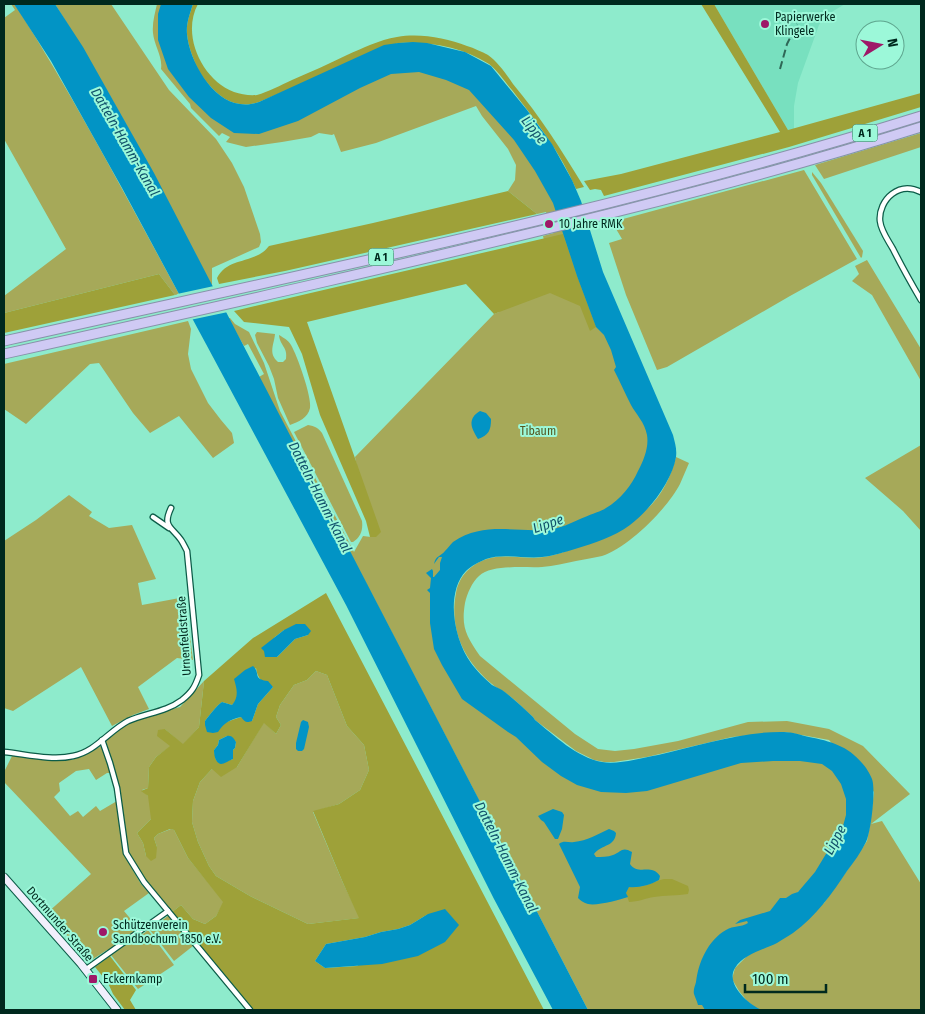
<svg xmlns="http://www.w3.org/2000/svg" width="925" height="1014" font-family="'Fira Sans Condensed',sans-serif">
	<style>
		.built { fill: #78e0bf }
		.green { fill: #a6a959 }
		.forest { fill: #9ea139; fill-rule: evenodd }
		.water { fill: #0294c5 }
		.pier { fill: #8eebcc }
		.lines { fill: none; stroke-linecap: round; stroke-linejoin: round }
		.minor-casing { stroke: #0c5c48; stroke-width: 7 }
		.secondary-casing { stroke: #0c5c48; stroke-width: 9 }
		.motorway-casing { stroke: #8792a9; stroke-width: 11 }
		.minor { stroke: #fff; stroke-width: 4.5 }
		.secondary { stroke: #f1effc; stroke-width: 7 }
		.motorway { stroke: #cfcaf4; stroke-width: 9 }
		.rail { stroke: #2e6756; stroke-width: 2; stroke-dasharray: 8 4; stroke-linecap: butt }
		.poi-dot { fill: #9e1868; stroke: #9cf8d9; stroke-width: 2 }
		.labels { text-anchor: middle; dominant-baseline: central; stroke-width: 4; stroke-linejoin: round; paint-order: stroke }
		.shield { fill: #9cf8d9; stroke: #2f6756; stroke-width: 1 }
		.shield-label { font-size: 11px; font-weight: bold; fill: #00291e }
		.poi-label { font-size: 12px; fill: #00291e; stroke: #9cf8d9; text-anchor: start }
		.park-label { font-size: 12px; fill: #545620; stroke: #9cf8d9 }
		.street-label { font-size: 12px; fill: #00291e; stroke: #9cf8d9 }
		.water-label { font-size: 14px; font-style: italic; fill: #11516b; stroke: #9cf8d9 }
	</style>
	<rect width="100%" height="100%" fill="#8eebcc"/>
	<path class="built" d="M714 4H845L825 16 819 25 798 83 794 106V129L788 130Z"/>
	<g class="green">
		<path d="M11 4H14L18 9C76 101 127 198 179 294L175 295 159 274 4 313V296L66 249 4 139V18L15 10Z"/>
		<path d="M55 4H111L169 90 216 139 232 163 244 187 260 234 261 242 259 247 212 268V286C162 190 113 95 55 4Z"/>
		<path d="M157 4H179L173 25 225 112 426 57 522 125 660 436 633 503 456 563 449 649 575 767 816 750 858 786 847 851 729 950 735 1010H588L259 377 264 374 248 344 244 346 228 318H230L235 324 249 332 264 363 280 411 354 552 363 536 371 537 355 457 494 314 499 312 544 240 543 236 554 233 546 212 537 214 508 191 515 180 516 165 508 149 482 116 476 106 376 143 341 152 334 134 332 135 319 133 311 137 282 142 246 147 226 142 230 137 222 133 219 136 191 108 190 104 161 69C163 57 154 45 153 33 152 23 155 13 157 4Z"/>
		<path d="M921 133V147L824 179 815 165Z"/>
		<path d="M804 170 857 259 790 296 667 367 657 370 626 295 609 243 622 239 612 222Z"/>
		<path d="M812 172 821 183 863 251 862 257 861 258 812 175Z"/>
		<path d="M867 260 921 349V381L872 295 852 281 859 274 855 266Z"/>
		<path d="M188 321 191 329 188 354 191 369 208 403 221 420 232 433 234 443 213 458 179 416 150 433 133 413 99 363 90 364 26 424 4 409V364Z"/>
		<path d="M257 332 275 334C274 345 268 353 278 362H283L286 359C288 347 280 346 279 335 284 338 288 340 291 345 297 355 312 397 310 408 308 418 298 422 290 425L278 398 274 379 269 366 257 343 255 335Z"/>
		<path d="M308 425C315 426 318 428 322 433L362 521C363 530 361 537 353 542H351L294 432Z"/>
		<path d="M921 445V531L903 511 865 478Z"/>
		<path d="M676 457 689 463C686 470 683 477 680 484 667 509 629 547 602 556 594 558 585 559 576 561 565 563 554 566 542 567 525 568 492 564 479 576 472 582 467 594 465 603 461 627 466 636 480 656L575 734 598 749 615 751 634 749 678 741 748 722 787 721 829 729 863 746 910 794 871 824 882 821 921 884V1010H762L756 1008 747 1001 739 991 732 979 735 968 746 957 824 903 853 862 867 841 870 825 874 792 829 740 785 732 732 737 647 757 614 762H604L594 760 576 751 535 720 533 717C523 708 513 697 501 690 498 688 495 687 492 684 464 661 449 629 456 593 459 576 471 564 487 559 505 553 525 560 544 557 574 552 597 537 623 522 631 518 640 515 647 509 662 496 671 476 676 457Z"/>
		<path d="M69 495 92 512 89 516 109 528 132 525 156 579 138 583 142 605 185 597 193 660 177 658 138 687 149 709 133 715 112 726 81 667 13 711 4 708V541L36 520Z"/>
		<path d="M316 671 327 675 347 726 364 745 369 770 360 790 339 804 313 812 343 883 360 918 308 924 250 896 216 876 209 866 198 842 192 822 193 801 200 782 212 769 237 767 264 722 276 734 281 725 276 717 280 705 294 685 307 680Z"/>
		<path d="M204 681 199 727 183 745 165 729 171 746 156 757 149 767 148 788 142 790 159 807 151 819 137 833 143 843 146 856 157 847 154 838 158 834 171 829 174 830 188 858 224 902 216 916 205 924 193 919 181 905 172 912 146 881 127 852 118 784 112 760 106 742V740L126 725 139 718 180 707Z"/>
		<path d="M102 746 111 773H107L96 780 89 769 76 771 59 783 60 791 54 797 70 816 78 811 83 817 96 806 100 811 117 801 124 855 141 884 149 893 124 911 143 934 148 930 174 965 138 989 107 950 90 961 47 913 91 874 4 782V772L12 756 72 760Z"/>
		<path d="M169 915 193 946 174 961 150 930Z"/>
	</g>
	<g class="forest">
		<path d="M193 4H198C181 35 202 80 234 92 241 94 249 96 257 95 268 92 281 85 292 80 310 72 329 64 347 55 363 48 379 40 397 37 420 33 446 38 467 46 474 48 482 52 488 55 497 61 507 75 513 84 540 116 562 151 584 187L576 189C561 153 536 121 512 90 505 82 498 71 489 64 463 47 429 41 398 43L259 102C253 104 247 105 240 104 212 101 189 60 187 34 186 23 190 14 193 4Z"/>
		<path d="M701 4H714L788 130 921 93V107L789 147 604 196 601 190 595 189 590 190 584 181 621 174 780 132Z"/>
		<path d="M508 191 537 214 285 271 219 284 217 278C227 259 248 263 263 252 266 250 267 248 269 246L373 223Z"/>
		<path d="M563 234 577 276 596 327 590 331 580 306 550 293 494 314 466 284 307 322 381 532 376 537H370L366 521 320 415 302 354 289 327 244 322 234 311Z"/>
		<path d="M159 274 175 295 4 333V313Z"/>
		<path d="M326 593 544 1010H254L172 912 181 905 193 919 205 924 216 916 223 902 188 858 174 830 170 829 158 834 154 838 157 847 156 858 151 861 146 856 143 843 137 833 151 819 148 796 141 791 148 788 149 767 156 757 170 746 157 736 158 730 165 729 183 744 199 727 204 681 253 638ZM284 630 308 635 295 639 277 657H265V651L275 637ZM256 668C258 681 263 681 273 687L258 704 252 721 241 717 232 720 224 723 205 721C209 716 217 705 222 702L232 705 237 700V688ZM316 671 327 675 347 726 364 745 369 770 360 790 339 804 313 811 343 883 359 918 308 924 250 896 216 876 209 866 198 842 192 822 193 801 200 782 212 769 221 777 237 767 264 723 276 734 281 725 276 717 280 705 294 685 307 680ZM227 736 236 742 235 748 233 750V759L220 763 216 760 214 750 218 745 219 740ZM428 914 357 966 325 968 315 961 326 944 365 937 381 932 398 929 410 925Z"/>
		<path d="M664 879H672L688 886 689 890 688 894C677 896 665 895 654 897 646 898 638 902 629 902L626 893 629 887C643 889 652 882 664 879Z"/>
		<path d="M110 956 136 990 130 1000 136 1010H125L113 994 108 983 95 967Z"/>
	</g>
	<g class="water">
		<path d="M14 4H55L83 47 154 173 588 1010H553L494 899 346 605 206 344 122 188 51 61Z"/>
		<path d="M161 4H193C190 14 186 23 187 34 189 60 212 101 240 104 247 105 253 104 259 102L384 45 398 43 413 42 427 43 465 52 491 66 527 110 552 144 572 180 581 201 603 272 673 435C675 443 677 449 676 457 672 481 650 510 630 525 614 537 594 543 575 549 564 552 554 556 542 557 524 559 503 553 486 559 479 562 471 566 466 571 445 593 454 640 471 663 476 670 485 679 492 685 495 687 499 688 502 690 513 698 523 708 533 717L535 720C555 736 576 757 602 762 618 765 641 758 658 755 697 746 743 731 784 732 792 732 801 735 809 737 830 741 848 746 862 763 866 767 870 774 872 779 876 789 871 832 866 842 861 852 854 862 847 871 832 894 816 916 793 933 788 936 782 940 777 943 763 950 744 954 735 968 725 984 749 1005 762 1010H705L702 1005H698C697 1001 695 997 694 994 693 990 695 986 696 982 698 963 708 940 726 930 734 925 740 928 748 923L747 921 735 924 740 920 770 911 780 898H786L792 894 798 892 815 872 843 826 846 815V799L841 784 832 771 822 764 800 761H773L741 763 647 791 626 793 601 792 577 785 561 776 542 762 516 737 508 732 462 699 442 665 434 649 430 623V593L427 590 430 588 431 578 426 573 432 569 433 571V577H434L440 570V563L442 557H439L434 564C436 555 440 557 445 551 448 548 450 545 453 542 486 520 518 534 553 529 564 527 575 521 585 517 591 514 602 511 606 508 620 500 632 485 638 471 644 460 649 447 647 435 645 423 636 414 631 405 625 393 620 382 614 370L616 367 611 350 604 335 596 327 577 276 553 203 535 171 514 140 469 90 446 80 419 72 391 74 360 88 298 121 259 134 234 133 211 118 189 97 168 69 158 40V14Z"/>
		<path d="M480 411 486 413 491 419C491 430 489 435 478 439 471 428 467 419 480 411Z"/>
		<path d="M296 624H305L311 631 308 635 295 639 277 657H265L264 651 261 648 284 630Z"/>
		<path d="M253 666C261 673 252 679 268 681L273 687 258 704 252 721C246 723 245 722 241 717 229 720 225 722 218 732L213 733 207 732 205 725V721C209 716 217 705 222 702L232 705C239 697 237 689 234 679L245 670Z"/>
		<path d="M303 720 308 722 309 727 304 749 302 751H298L296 749V743L301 722Z"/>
		<path d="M227 736C232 735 234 739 236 742L235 748 233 750V759C230 760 224 764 221 764 215 763 214 754 214 750L218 745 219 740Z"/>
		<path d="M553 809 562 812 564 815 562 829 558 839H555L544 822 541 820 538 816Z"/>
		<path d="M609 829 614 831 616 833C615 847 602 844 594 854L596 857C601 857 608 857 613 855 621 852 622 846 632 852L630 864C638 876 651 863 660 876L659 880C650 885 639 888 629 887L626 893 628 897C619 900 597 906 588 904 584 903 580 900 578 898L580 887 559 844C564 840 568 843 574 842 587 841 598 834 609 829Z"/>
		<path d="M445 909 459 925 445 942 418 956 382 964 325 968 315 961 326 944 365 937 381 932 398 929 410 925 428 914Z"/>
	</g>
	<path class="pier" d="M214 286 228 312 190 320 177 294Z"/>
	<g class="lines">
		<defs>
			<g id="minor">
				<path d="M921 192C911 187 901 187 892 194 884 200 879 211 880 221 881 231 888 240 893 249 902 267 911 283 921 300"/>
				<path d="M153 517 169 528"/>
				<path d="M102 740 110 763 117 788 126 853 144 882 250 1010"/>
				<path d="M4 752C25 754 52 761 73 756 95 752 109 731 128 721 146 713 166 712 182 700 192 692 195 687 199 675L187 551C185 547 183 543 181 540 172 527 162 527 171 508"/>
				<path d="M85 970 168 911"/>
			</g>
			<path id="secondary" d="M4 877 81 964 117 1010"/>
			<g id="motorway">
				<path d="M4 341C311 272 620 210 921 116"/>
				<path d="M4 354C211 308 418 262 624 210 724 185 823 158 921 127"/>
			</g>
		</defs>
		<use href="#minor" class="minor-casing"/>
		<use href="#secondary" class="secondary-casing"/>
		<use href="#motorway" class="motorway-casing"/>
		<use href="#minor" class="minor"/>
		<use href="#secondary" class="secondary"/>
		<use href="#motorway" class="motorway"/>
		<path class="rail" d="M780 69 787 44 797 24"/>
	</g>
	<g class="poi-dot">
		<circle cx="765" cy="24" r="5"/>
		<circle cx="549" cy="224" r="5"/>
		<circle cx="103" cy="932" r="5"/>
		<rect x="88" y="974" width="10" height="10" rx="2.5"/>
	</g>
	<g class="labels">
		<g class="shield">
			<rect x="852.5" y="124.5" width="25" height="17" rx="4"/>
			<rect x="368.5" y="248.5" width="25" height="17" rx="4"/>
		</g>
		<g class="shield-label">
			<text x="865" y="133">A 1</text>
			<text x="381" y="257">A 1</text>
		</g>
		<g class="poi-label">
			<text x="775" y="17">Papierwerke<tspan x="775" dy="14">Klingele</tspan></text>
			<text x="559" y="224">10 Jahre RMK</text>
			<text x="113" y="925">Schützenverein<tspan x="113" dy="14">Sandbochum 1850 e.V.</tspan></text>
			<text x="103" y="979">Eckernkamp</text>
		</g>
		<g class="park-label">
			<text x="538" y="431">Tibaum</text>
		</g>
		<g class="street-label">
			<text transform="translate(184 636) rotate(-94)">Urnenfeldstraße</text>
			<text transform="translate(60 924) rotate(49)">Dortmunder Straße</text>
		</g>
		<g class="water-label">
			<text transform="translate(534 130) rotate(51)">Lippe</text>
			<text transform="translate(125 142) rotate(60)">Datteln-Hamm-Kanal</text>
			<text transform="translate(320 497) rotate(63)">Datteln-Hamm-Kanal</text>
			<text transform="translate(548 524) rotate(-19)">Lippe</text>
			<text transform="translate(835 840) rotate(-62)">Lippe</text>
			<text transform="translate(506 857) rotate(63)">Datteln-Hamm-Kanal</text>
		</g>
	</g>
	<rect width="925" height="1014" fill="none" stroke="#00291e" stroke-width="10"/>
	<g transform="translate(880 45) rotate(80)"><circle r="24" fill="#9cf8d9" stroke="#5ea58e"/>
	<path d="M0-4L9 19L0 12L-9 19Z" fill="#9e1868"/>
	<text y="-8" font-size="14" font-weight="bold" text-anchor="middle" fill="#00291e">N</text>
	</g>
	<path d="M745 984v8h81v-8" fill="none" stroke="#00291e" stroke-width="2.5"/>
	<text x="752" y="984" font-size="15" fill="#00291e" stroke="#9cf8d9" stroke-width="4" paint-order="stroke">100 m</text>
</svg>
